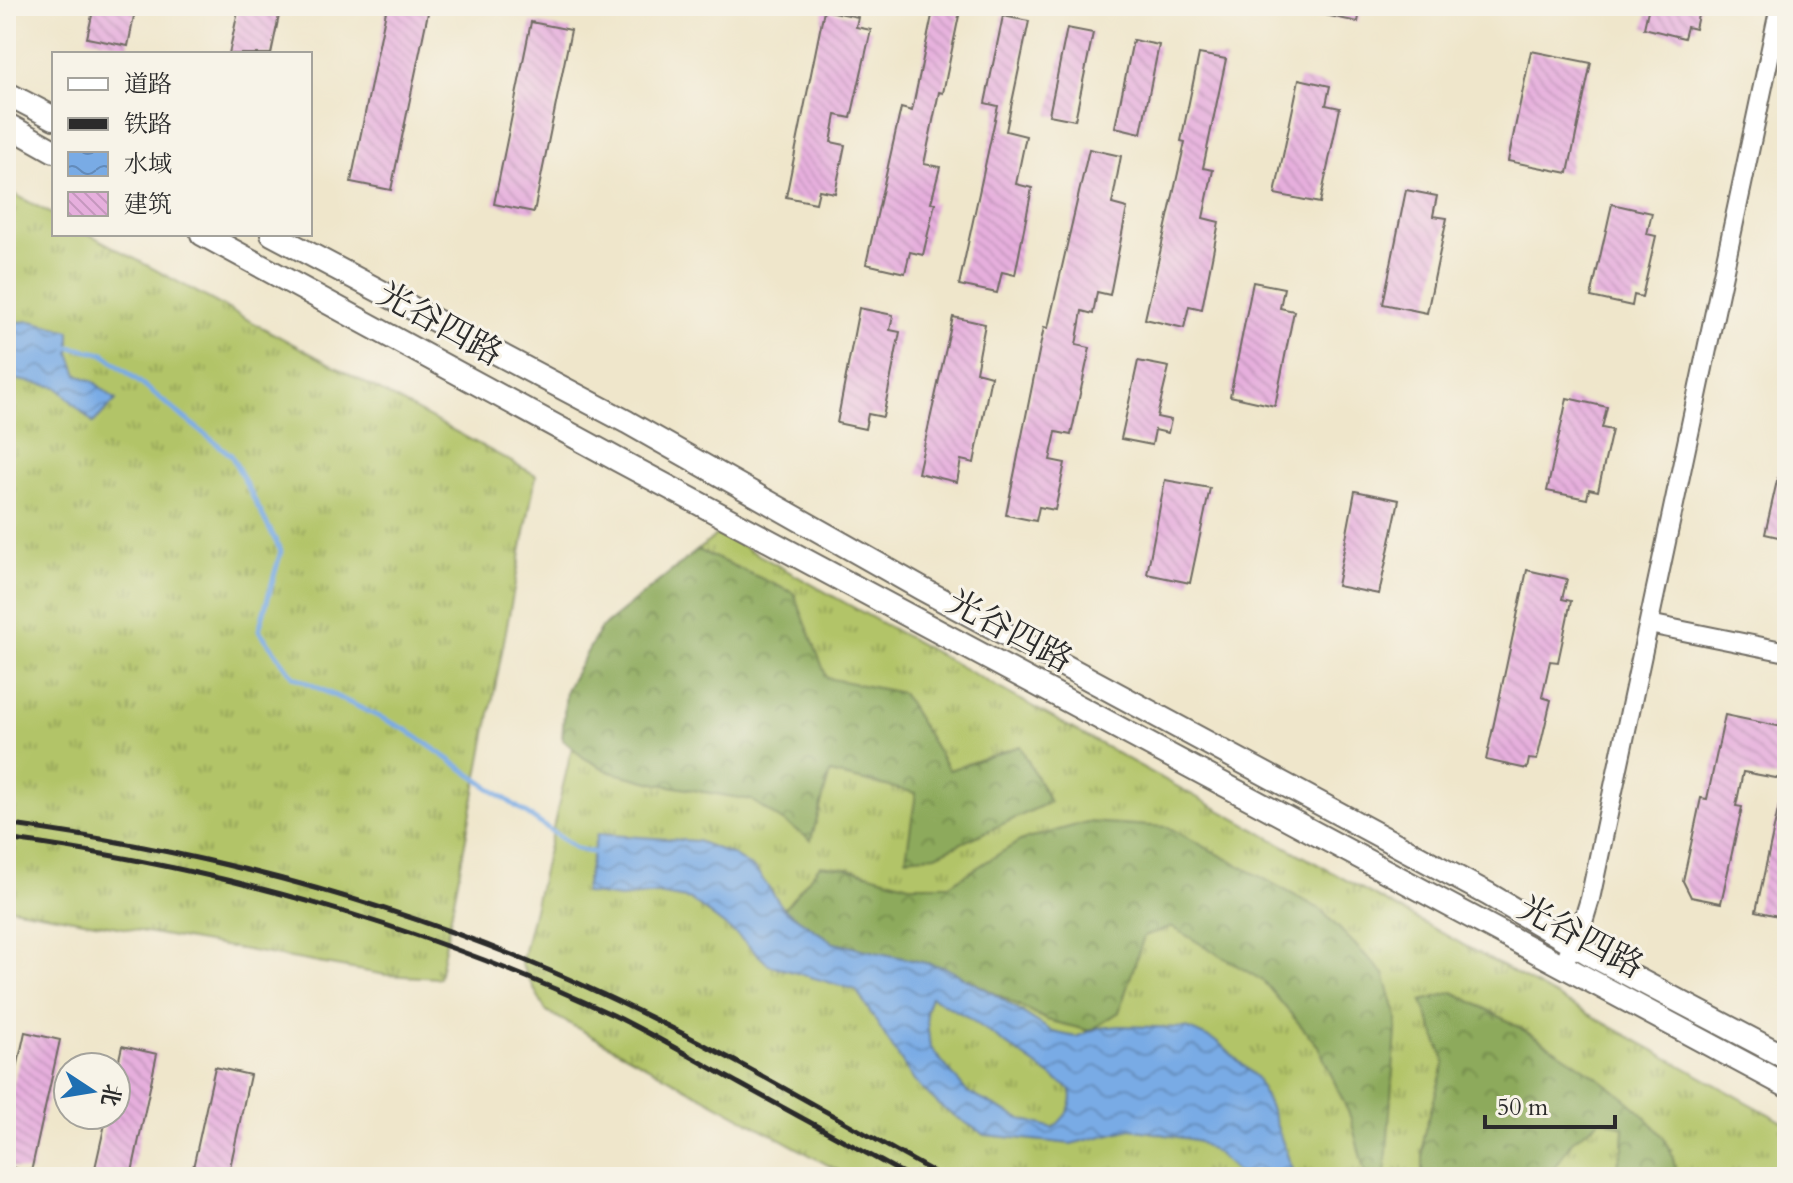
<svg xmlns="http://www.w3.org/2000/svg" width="1793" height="1183" font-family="Cardo,'Noto Serif SC',serif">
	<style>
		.grass { fill: url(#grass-tufts); stroke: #6e784a; stroke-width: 2 }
		.forest { fill: url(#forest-crowns); stroke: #5c6a44; stroke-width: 2 }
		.water { fill: url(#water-waves); stroke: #526b88; stroke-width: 2; fill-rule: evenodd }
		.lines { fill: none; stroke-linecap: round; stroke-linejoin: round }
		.stream { stroke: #79abe5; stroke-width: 5 }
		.building { fill: url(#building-back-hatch) }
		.minor-casing { stroke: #706c63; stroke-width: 22 }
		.major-casing { stroke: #706c63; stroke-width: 26 }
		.minor { stroke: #fff; stroke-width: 18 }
		.major { stroke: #fff; stroke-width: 22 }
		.rail { stroke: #2b2b2b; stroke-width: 5 }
		.labels { text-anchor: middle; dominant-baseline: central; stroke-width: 6; stroke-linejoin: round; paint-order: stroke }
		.street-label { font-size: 34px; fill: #2b2b2b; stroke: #f7f3e8 }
	</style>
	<defs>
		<pattern id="grass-tufts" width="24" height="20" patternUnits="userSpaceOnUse" patternTransform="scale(2)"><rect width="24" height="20" fill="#b2c468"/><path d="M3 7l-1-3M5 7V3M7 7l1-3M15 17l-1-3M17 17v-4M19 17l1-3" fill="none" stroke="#919f56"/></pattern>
		<pattern id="forest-crowns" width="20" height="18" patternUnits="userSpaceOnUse" patternTransform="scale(2)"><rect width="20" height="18" fill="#8daa5c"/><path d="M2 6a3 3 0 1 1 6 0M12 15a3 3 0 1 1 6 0" fill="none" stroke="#738b4c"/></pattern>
		<pattern id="water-waves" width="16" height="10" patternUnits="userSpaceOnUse" patternTransform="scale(2)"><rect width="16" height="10" fill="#79abe5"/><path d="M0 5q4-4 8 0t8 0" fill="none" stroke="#638bba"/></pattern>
		<pattern id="building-back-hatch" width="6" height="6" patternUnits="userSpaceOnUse" patternTransform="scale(2)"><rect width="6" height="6" fill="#e6afdd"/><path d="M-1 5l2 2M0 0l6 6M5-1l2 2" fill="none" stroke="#c597be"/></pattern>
	</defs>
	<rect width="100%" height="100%" fill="#f7f3e8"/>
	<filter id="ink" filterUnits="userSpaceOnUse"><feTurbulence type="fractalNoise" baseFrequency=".0125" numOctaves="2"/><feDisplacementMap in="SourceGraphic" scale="16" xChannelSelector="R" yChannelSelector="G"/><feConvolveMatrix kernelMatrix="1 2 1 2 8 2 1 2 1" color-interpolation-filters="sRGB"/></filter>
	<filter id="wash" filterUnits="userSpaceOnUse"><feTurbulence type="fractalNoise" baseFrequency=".006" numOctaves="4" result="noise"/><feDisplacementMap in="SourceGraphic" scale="32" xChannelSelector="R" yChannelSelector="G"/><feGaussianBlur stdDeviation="1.8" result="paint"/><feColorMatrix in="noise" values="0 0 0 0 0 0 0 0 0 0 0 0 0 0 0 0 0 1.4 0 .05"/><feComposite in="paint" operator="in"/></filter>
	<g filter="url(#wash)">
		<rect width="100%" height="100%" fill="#efe6cb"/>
		<g class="grass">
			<path d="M6 190 54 215V234H89L536 475 439 978 386 975 6 907Z"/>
			<path d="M719 533 1787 1124V1177H850L546 1011 521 964 600 629Z"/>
		</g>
		<g class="forest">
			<path d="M698 550 794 593 827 678 902 693 949 770 1020 746 1050 802 936 855 906 858 916 793 830 773 811 840 751 800 658 784 610 772 584 758 562 739 566 690 600 629Z"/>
			<path d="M1087 822 1168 827 1320 909 1384 974 1397 1018 1385 1177H1366L1350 1116 1318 1046 1263 981 1172 927 1144 936 1119 1012 1090 1031 1047 1020 944 967 834 943 784 909 820 865 849 868 909 885H949L1020 841Z"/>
			<path d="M1453 992C1509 1020 1641 1093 1669 1147 1673 1155 1675 1168 1677 1177H1613L1623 1148 1624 1127 1602 1119 1572 1141 1548 1177H1423V1137L1445 1062 1422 1001Z"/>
		</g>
		<g class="water">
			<path d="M31 321 70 331V353L78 375 93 381 116 400 93 423 57 387 6 378V323Z"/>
			<path d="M597 834 697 841 731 854 756 870 784 909 834 943 944 967 991 992 1053 1032 1076 1037 1098 1028 1121 1026 1187 1028 1218 1042 1257 1078 1272 1112 1295 1177H1242L1217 1153 1195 1140 1131 1129 1071 1144 985 1135 944 1109 914 1081 856 990 769 965 737 935 691 900 658 894 620 898 584 893ZM931 997 966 1016 1071 1090C1075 1104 1064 1119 1053 1128L1018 1118 967 1092 930 1047 926 1011Z"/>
		</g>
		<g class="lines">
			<path class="stream" d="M65 346 104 354 231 455 281 551 259 630 293 676 407 730 577 849 596 853"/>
		</g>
		<g id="blocks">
			<g class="building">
				<path d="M94 6H136L128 46 87 38Z"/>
				<path d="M239 6H281L271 54H229Z"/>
				<path d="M387 6 429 8 391 190 351 182Z"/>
				<path d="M934 6H961L943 93 939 92 924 164 940 167 931 203H935L923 255 910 252 905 273 866 264 901 108 912 111Z"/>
				<path d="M1312 6H1361L1358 22 1311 12Z"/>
				<path d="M1649 6H1700L1695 29 1687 27 1684 38 1644 28Z"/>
				<path d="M824 10 858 17 856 27 871 30 851 118 836 115 831 142 845 145 835 193 819 190 816 203 786 197Z"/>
				<path d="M1003 16 1029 21 1006 131 1026 136 1016 184 1032 188 1015 275 1002 272 997 293 959 285 998 106 985 103Z"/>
				<path d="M531 22 571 30 534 212 494 204Z"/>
				<path d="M1067 28 1093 33 1075 120 1049 115Z"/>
				<path d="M1133 40 1159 45 1141 133 1115 127Z"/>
				<path d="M1531 51 1591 63 1568 173 1508 161Z"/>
				<path d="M1199 54 1226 59 1203 168 1213 170 1203 218 1219 222 1202 309 1189 306 1184 328 1145 319 1185 142 1181 141Z"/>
				<path d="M1299 79 1330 86 1326 105 1340 108 1320 203 1275 194Z"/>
				<path d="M1089 149 1121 156 1112 204 1127 208 1110 295 1097 292 1093 314 1082 311 1076 345 1090 348 1071 435 1056 432 1050 460 1065 463 1055 510 1039 507 1036 521 1006 515 1044 327 1048 328Z"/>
				<path d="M1406 190 1437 196 1433 216 1447 218 1427 313 1383 304Z"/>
				<path d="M1612 204 1652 213 1647 234 1656 236 1642 297 1634 295 1632 306 1591 297Z"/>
				<path d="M1253 282 1284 288 1280 308 1294 311 1275 406 1230 396Z"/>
				<path d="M859 308 893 315 890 330 900 332 883 417 868 414 865 429 837 423Z"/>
				<path d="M953 317 985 324 976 372 991 376 974 463 961 460 957 482 918 473Z"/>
				<path d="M1138 361 1169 367 1157 417 1171 420 1168 433 1155 430 1152 445 1121 439Z"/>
				<path d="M1567 398 1607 407 1602 428 1612 430 1598 491 1589 489 1587 499 1547 491Z"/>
				<path d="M1781 463H1787V539L1765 534Z"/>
				<path d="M1165 480 1210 488 1190 583 1147 574Z"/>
				<path d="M1355 491 1399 500 1379 594 1337 586Z"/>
				<path d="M1527 570 1567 579 1562 599 1571 601 1558 662 1550 661 1542 697 1551 700 1537 760 1529 759 1527 769 1486 760Z"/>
				<path d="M1725 715 1787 728V780L1743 772 1736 806 1742 807 1721 903 1691 897 1683 881 1701 798 1707 799Z"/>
				<path d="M1781 796 1787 797V918L1756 911Z"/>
				<path d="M25 1032 60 1040 31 1172 6 1166V1118Z"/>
				<path d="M122 1046 157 1054 131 1177H93L107 1115H116V1073Z"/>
				<path d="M215 1067 250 1075 228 1177H191Z"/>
			</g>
		</g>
	</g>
	<g filter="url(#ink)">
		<use href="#blocks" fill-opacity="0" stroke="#706c63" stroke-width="2"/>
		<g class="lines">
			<defs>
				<g id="minor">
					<path d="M1649 624 1787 652"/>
					<path d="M1568 954 1576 945 1590 899 1780 6"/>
				</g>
				<g id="major">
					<path d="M6 93 54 118"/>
					<path d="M6 124 54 151"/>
					<path d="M202 234 618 460 1787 1086"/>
					<path d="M272 234 627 422 922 589 1488 894 1595 957 1787 1058"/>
				</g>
			</defs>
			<use href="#minor" class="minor-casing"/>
			<use href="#major" class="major-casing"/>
			<use href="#minor" class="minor"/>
			<use href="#major" class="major"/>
			<g class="rail">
				<path d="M6 824C210 852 415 907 602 994 719 1048 830 1115 943 1177"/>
				<path d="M6 839C216 867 421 925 613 1015 656 1036 698 1061 740 1084 797 1115 853 1146 910 1177"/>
			</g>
		</g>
	</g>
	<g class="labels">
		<g class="street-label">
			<text transform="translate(440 324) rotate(29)">光谷四路</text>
			<text transform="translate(1010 631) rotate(28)">光谷四路</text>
			<text transform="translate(1581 937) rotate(28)">光谷四路</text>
		</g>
	</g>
	<rect width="1793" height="1183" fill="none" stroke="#f7f3e8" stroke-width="32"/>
	<rect x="52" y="52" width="260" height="184" fill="#f7f3e8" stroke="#a5a39c" stroke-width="2"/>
	<rect x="68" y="78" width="40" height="12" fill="#ffffff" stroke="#a5a39c" stroke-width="2"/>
	<text x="124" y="92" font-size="24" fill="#2b2b2b">道路</text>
	<rect x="68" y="118" width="40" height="12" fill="#2b2b2b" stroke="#a5a39c" stroke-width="2"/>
	<text x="124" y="132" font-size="24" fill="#2b2b2b">铁路</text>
	<rect x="68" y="152" width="40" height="24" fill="url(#water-waves)" stroke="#a5a39c" stroke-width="2"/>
	<text x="124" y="172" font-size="24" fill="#2b2b2b">水域</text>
	<rect x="68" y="192" width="40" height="24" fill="url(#building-back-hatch)" stroke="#a5a39c" stroke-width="2"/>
	<text x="124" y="212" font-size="24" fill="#2b2b2b">建筑</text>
	<g transform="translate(92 1091) rotate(102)"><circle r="38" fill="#f7f3e8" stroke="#a5a39c" stroke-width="2"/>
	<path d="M0-6L14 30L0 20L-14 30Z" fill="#1f6fb2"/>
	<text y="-12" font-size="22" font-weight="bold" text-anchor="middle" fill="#2b2b2b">北</text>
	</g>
	<path d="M1485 1115v12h130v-12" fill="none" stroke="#2b2b2b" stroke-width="4"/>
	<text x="1497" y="1115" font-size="24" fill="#2b2b2b" stroke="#f7f3e8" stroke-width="6" paint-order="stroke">50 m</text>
</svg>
